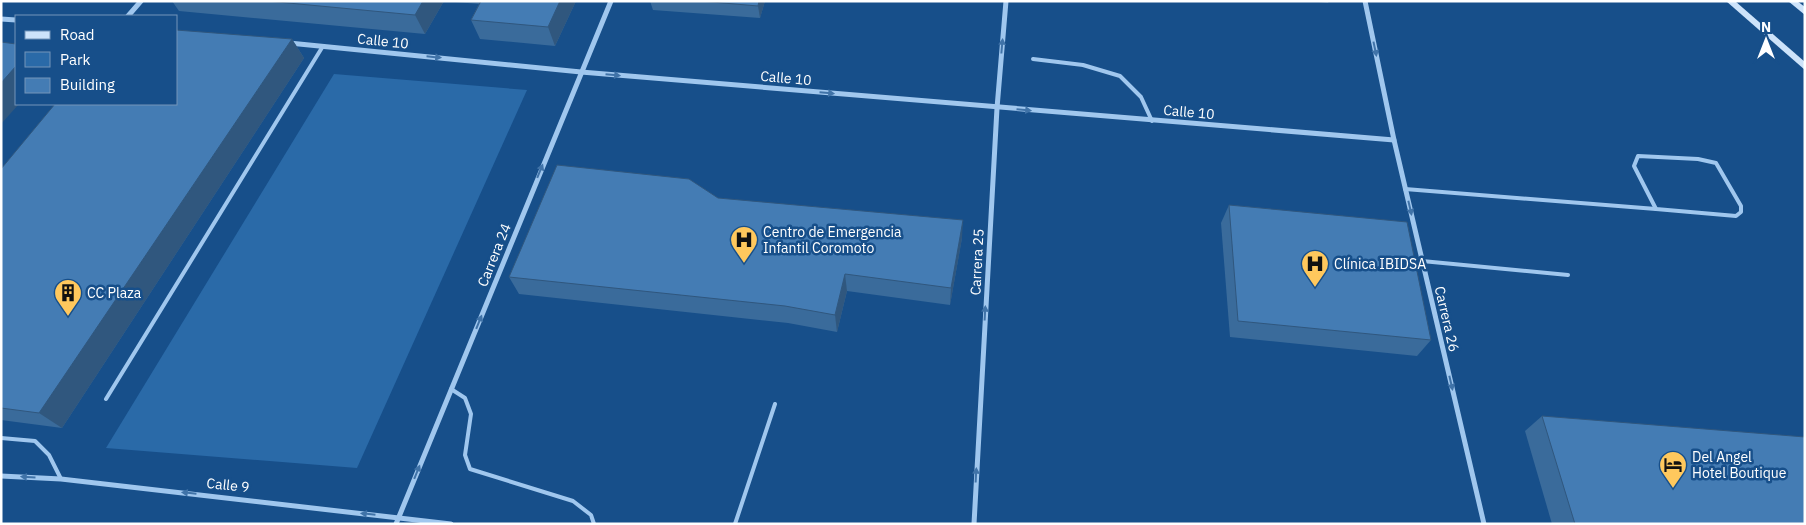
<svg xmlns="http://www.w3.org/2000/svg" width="1806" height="525" font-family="'IBM Plex Sans',sans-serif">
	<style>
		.green { fill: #2a6aa8 }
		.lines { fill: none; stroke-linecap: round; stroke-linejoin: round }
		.lane { stroke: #a0c7ee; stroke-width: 4 }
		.street { stroke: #a0c7ee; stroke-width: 5 }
		.secondary { fill: #cde3fa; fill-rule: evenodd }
		.wall { fill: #3a6b9b }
		.shaded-wall { fill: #30577e }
		.building { fill: #447cb4; stroke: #30577e }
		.oneway { fill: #4073a8 }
		.labels { text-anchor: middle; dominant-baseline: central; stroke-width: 5; stroke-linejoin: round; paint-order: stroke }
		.street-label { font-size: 14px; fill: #fff; stroke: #174f8a }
		.poi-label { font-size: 14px; fill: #fff; stroke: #174f8a; text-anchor: start }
	</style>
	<rect width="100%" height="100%" fill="#174f8a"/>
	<path class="green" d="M334 74 527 90 357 468 106 448Z"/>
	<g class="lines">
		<g class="lane">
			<path d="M1033 59 1083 65 1120 76 1141 97 1152 121"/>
			<path d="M1638 156 1698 159 1716 163 1741 206V212L1736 216 1656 209 1634 166Z"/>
			<path d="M1405 189 1656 209"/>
			<path d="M1422 261 1568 275"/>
			<path d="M451 389 465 398 471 414 465 455 470 469 573 501 591 515 594 524"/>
			<path d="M106 399 323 46"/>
			<path d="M1 438 35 441 49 455 61 479"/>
			<path d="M735 524 775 404"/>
		</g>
		<g class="street">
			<path d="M1365 1 1394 140 1484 524"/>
			<path d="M128 16 141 1"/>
			<path d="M1 19 16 20"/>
			<path d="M289 43 581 72 1394 140"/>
			<path d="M1 476 61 479 451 524"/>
			<path d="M396 524 611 1"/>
			<path d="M974 524 997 108 1006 1"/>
		</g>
		<g class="secondary">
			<path d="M1726 1H1735L1805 62V70Z"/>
			<path d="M1788 1H1797L1805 7V15Z"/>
		</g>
	</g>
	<g class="wall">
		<path d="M172 1H576L555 46 480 39 471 20 479 4 444 1 425 34 179 11Z"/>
		<path d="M650 1H765L760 18 653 10Z"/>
		<path d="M1309 1H1329L1328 3Z"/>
		<path d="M292 39 304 58 62 428 1 420V169Z"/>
		<path d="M718 198 962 238 950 305 847 291 837 332 788 323 519 294 509 277Z"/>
		<path d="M1229 205 1431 340 1417 356 1230 337 1221 223Z"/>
		<path d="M1542 416 1805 524H1552L1525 431Z"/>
	</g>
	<g class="shaded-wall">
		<path d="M423 1H444L425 34 415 15Z"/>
		<path d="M560 1H576L555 46 548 27Z"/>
		<path d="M759 1H765L760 18 758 6Z"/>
		<path d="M292 39 304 58 62 428 39 413Z"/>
		<path d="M16 66V104H19L1 124V83Z"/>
		<path d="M963 220 962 238 950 305 951 288Z"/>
		<path d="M845 274 847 291 837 332 835 315Z"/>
	</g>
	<g class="building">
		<path d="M267 1H423L415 15Z"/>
		<path d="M481 1H560L548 27 471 20Z"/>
		<path d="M700 1H759L758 6Z"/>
		<path d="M176 30 292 39 39 413 1 408V169L55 104H176Z"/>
		<path d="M1 42 16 44V66L1 83Z"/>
		<path d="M557 165 689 179 718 198 963 220 951 288 845 274 835 315 785 306 509 277Z"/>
		<path d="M1229 205 1407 222 1431 340 1238 321Z"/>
		<path d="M1542 416 1805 437V524H1575Z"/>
	</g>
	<defs><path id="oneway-solid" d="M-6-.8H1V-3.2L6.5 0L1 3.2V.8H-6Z" transform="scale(1.25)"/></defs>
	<g class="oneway">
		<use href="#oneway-solid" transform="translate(1002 46) rotate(-85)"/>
		<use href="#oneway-solid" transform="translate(1375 49) rotate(78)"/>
		<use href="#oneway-solid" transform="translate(434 57) rotate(6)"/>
		<use href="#oneway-solid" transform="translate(613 75) rotate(5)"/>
		<use href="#oneway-solid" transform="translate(827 93) rotate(5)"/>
		<use href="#oneway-solid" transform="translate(1024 110) rotate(5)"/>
		<use href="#oneway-solid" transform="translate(540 171) rotate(-68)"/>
		<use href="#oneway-solid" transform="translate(1410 208) rotate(77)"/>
		<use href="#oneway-solid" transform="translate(985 313) rotate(-87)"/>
		<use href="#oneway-solid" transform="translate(479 322) rotate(-68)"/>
		<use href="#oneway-solid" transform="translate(1451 383) rotate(77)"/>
		<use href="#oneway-solid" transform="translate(417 472) rotate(-68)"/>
		<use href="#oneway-solid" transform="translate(976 475) rotate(-87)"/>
		<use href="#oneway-solid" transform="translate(28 477) rotate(-177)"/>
		<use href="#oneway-solid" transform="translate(189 493) rotate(-174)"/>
		<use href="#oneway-solid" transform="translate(368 514) rotate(-174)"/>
	</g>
	<defs>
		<symbol id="hospital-pin" viewBox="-11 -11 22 30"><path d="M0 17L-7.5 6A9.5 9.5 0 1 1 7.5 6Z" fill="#ffc85d" stroke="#174f8a"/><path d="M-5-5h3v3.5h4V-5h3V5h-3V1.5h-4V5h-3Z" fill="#111"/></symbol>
		<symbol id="building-pin" viewBox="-11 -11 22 30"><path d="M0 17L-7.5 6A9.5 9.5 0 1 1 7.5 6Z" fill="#ffc85d" stroke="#174f8a"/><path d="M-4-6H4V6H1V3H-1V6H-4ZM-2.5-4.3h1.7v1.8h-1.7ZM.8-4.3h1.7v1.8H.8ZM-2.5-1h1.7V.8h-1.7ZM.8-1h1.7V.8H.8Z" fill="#111"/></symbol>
		<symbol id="hotel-pin" viewBox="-11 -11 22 30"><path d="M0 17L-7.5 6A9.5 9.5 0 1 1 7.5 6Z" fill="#ffc85d" stroke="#174f8a"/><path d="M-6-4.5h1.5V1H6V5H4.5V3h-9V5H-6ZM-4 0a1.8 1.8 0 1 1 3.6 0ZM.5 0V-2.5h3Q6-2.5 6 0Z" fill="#111"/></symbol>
	</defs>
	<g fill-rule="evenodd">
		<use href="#hospital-pin" x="728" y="224" width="32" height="43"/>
		<use href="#hospital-pin" x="1299" y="248" width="32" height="43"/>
		<use href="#building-pin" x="52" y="277" width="32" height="43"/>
		<use href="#hotel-pin" x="1657" y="449" width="32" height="43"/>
	</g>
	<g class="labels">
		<g class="street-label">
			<text transform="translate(383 41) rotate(6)">Calle 10</text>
			<text transform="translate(786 78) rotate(5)">Calle 10</text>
			<text transform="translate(1189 112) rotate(5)">Calle 10</text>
			<text transform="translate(494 255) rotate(-68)">Carrera 24</text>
			<text transform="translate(977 262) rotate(-87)">Carrera 25</text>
			<text transform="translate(1447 319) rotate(77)">Carrera 26</text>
			<text transform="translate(228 485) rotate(6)">Calle 9</text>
		</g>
		<g class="poi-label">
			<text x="763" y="232">Centro de Emergencia<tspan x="763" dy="16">Infantil Coromoto</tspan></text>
			<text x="1334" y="264">Clínica IBIDSA</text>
			<text x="87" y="293">CC Plaza</text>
			<text x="1692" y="457">Del Angel<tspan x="1692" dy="16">Hotel Boutique</tspan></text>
		</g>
	</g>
	<rect width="1806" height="525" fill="none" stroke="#ffffff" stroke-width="5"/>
	<rect x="15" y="15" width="162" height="90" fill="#174f8a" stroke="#7495b9"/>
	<rect x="25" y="31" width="25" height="8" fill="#cde3fa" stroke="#7495b9"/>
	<text x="60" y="40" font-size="15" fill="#ffffff">Road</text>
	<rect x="25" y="52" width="25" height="15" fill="#2a6aa8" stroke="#7495b9"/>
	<text x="60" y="65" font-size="15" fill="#ffffff">Park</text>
	<rect x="25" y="78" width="25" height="15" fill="#447cb4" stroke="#7495b9"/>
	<text x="60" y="90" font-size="15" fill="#ffffff">Building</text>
	<g transform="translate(1766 40)" stroke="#174f8a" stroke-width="4" paint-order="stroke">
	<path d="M0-4L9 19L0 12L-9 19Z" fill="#ffffff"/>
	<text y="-8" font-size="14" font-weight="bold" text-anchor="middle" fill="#ffffff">N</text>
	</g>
</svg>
